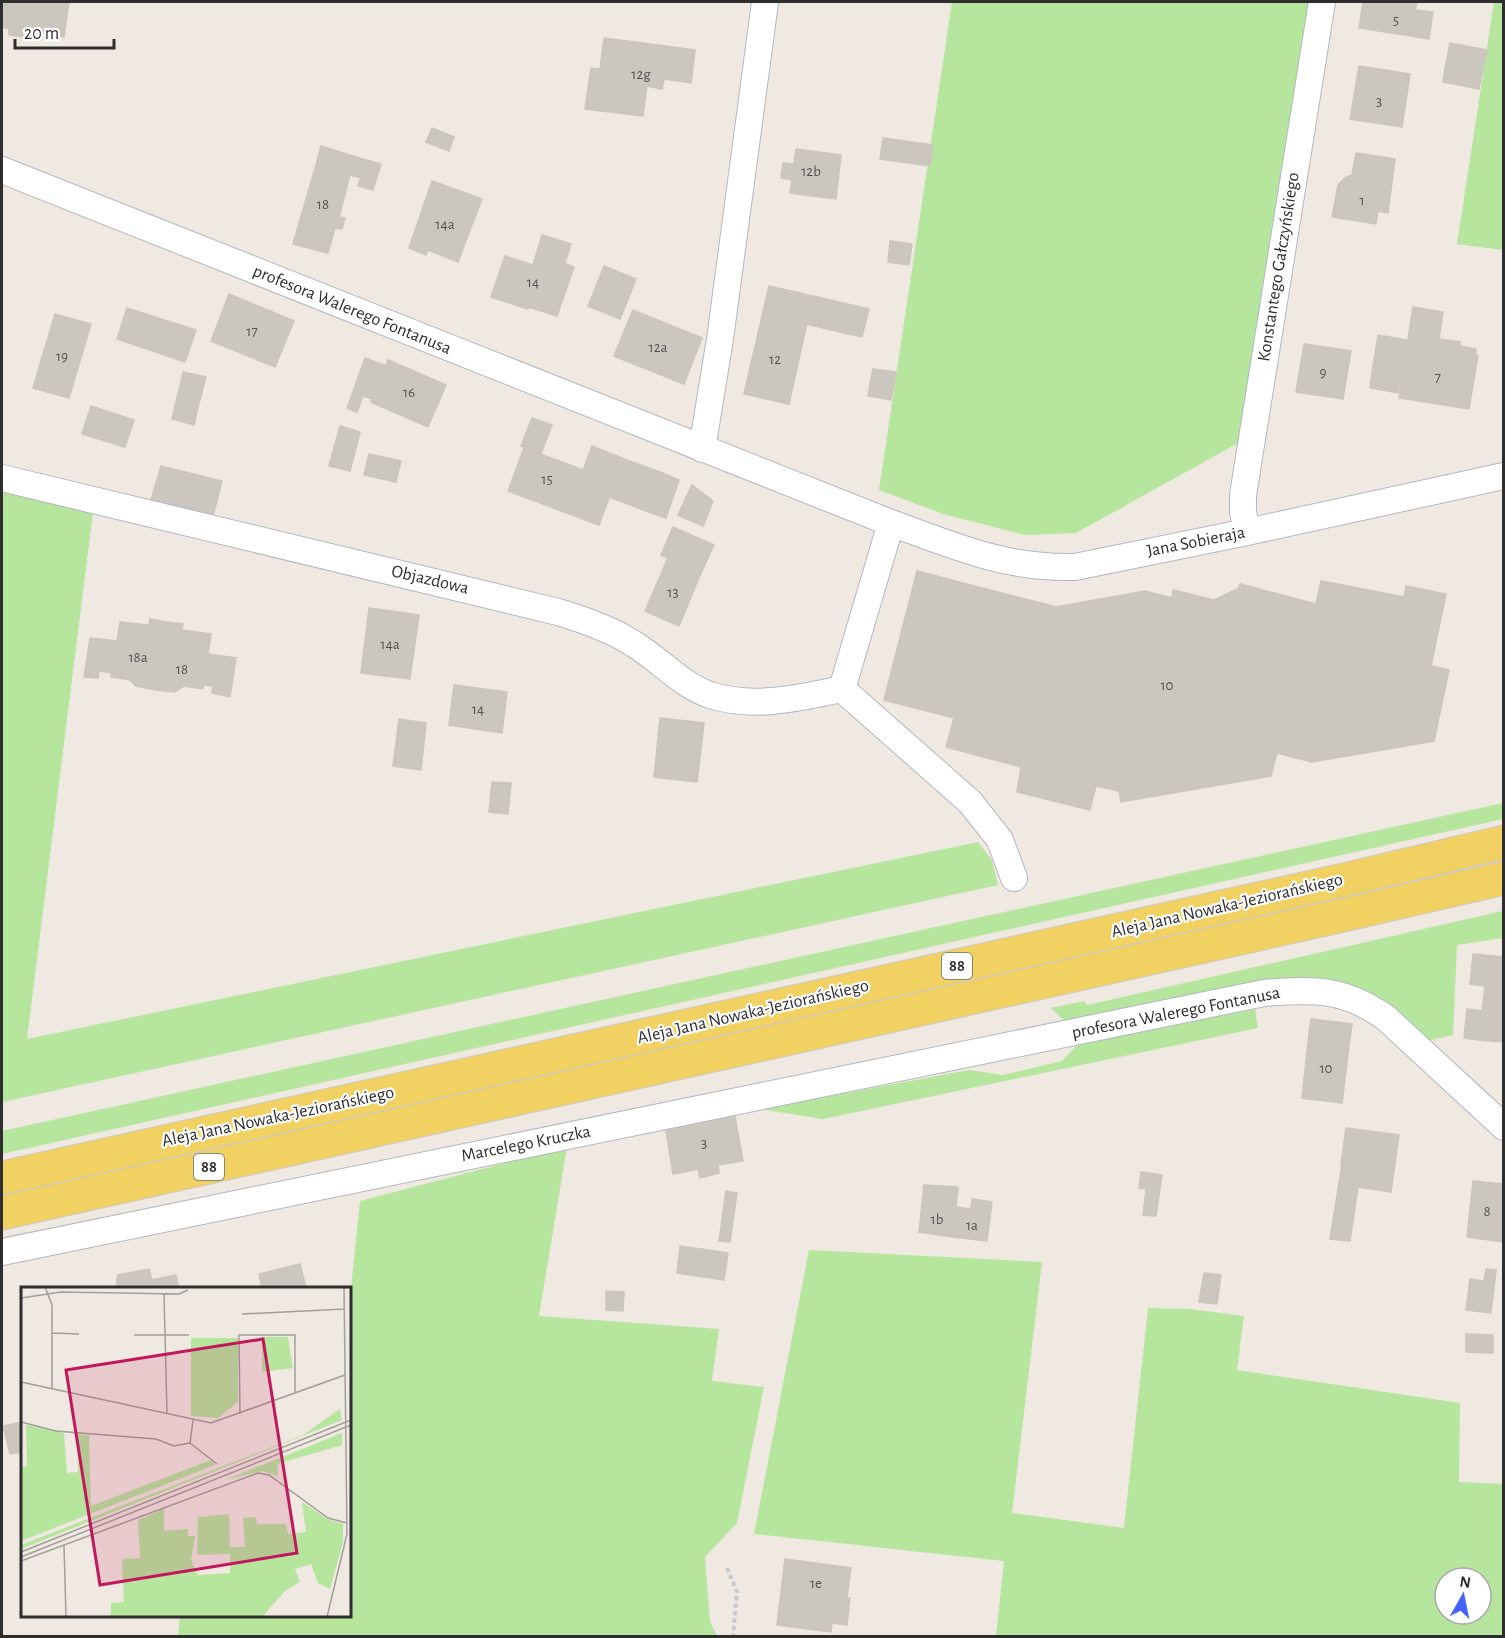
<svg xmlns="http://www.w3.org/2000/svg" width="1505" height="1638" font-family="'Alegreya Sans',sans-serif">
	<style>
		.green { fill: #b6e59e; fill-rule: evenodd }
		.building { fill: #cbc7bf; stroke: #cbc5ba; stroke-width: 1.5 }
		.lines { fill: none; stroke-linecap: round; stroke-linejoin: round }
		.minor-casing { stroke: #b4b7c1; stroke-width: 28 }
		.primary-casing { stroke: #c9c9c9; stroke-width: 35 }
		.path { stroke: #c9c9c9; stroke-width: 4; stroke-dasharray: 4.5 3; stroke-linecap: butt }
		.minor { stroke: #fff; stroke-width: 26 }
		.primary { stroke: #f2d163; stroke-width: 33 }
		.labels { text-anchor: middle; dominant-baseline: central; stroke-width: 4.5; stroke-linejoin: round; paint-order: stroke }
		.number-label { font-size: 15px; fill: #555452 }
		.shield { fill: #fff; stroke: #6d6d6d; stroke-width: 1.5 }
		.shield-label { font-size: 16px; font-weight: bold; fill: #2e2e2e }
		.street-label { font-size: 18px; fill: #2e2e2e; stroke: #fff }
		.inset-road { fill: none; stroke: #a29e99; stroke-width: 1.5 }
		.view { fill: #c2185b; fill-opacity: 0.15; stroke: #c2185b; stroke-width: 3 }
		.inset-edge { fill: none; stroke: #2e2e2e; stroke-width: 3 }
	</style>
	<rect width="100%" height="100%" fill="#efe9e1"/>
	<g class="green">
		<path d="M952 2H1310L1240 442 1076 533 1025 535 943 514 879 490Z"/>
		<path d="M1494 2H1503V250L1457 244Z"/>
		<path d="M4 488 93 512 27 1039 978 842 992 860 998 885 2 1102V506Z"/>
		<path d="M1503 803V819L2 1154V1131Z"/>
		<path d="M1503 911V938L1457 945 1453 1035 1427 1041 1339 986 1069 1026 1051 1008 1084 1001 1087 1005Z"/>
		<path d="M1255 1009 1258 1028 823 1119 761 1109 969 1070 1003 1075 1062 1061 1077 1045Z"/>
		<path d="M567 1147 539 1316 719 1329 712 1381 764 1387 737 1523 705 1557 710 1621 717 1636H178L180 1616H350V1297L360 1201Z"/>
		<path d="M809 1250 1042 1262 1012 1513 1124 1528 1148 1308 1190 1309 1244 1316 1237 1370 1460 1403 1459 1482 1503 1484V1636H996L1004 1561 754 1534ZM1445 1578H1481V1614H1445Z"/>
	</g>
	<g class="building">
		<path d="M2 2H69L64 37 37 32 36 39 9 35V29L2 27Z"/>
		<path d="M1363 2H1417L1415 10 1433 12 1429 39 1359 28Z"/>
		<path d="M604 38 695 50 691 83 664 79 662 89 647 86 643 116 585 109 591 68 600 69Z"/>
		<path d="M1450 43 1487 50 1483 69 1446 63Z"/>
		<path d="M1446 63 1483 69 1479 89 1443 82Z"/>
		<path d="M1359 66 1410 74 1402 127 1350 119Z"/>
		<path d="M432 128 454 137 449 151 426 142Z"/>
		<path d="M883 138 933 145 930 166 880 159Z"/>
		<path d="M321 146 366 160 361 178 316 165Z"/>
		<path d="M796 149 841 155 836 199 790 193 792 180 781 178 783 163 794 164Z"/>
		<path d="M1356 153 1395 159 1388 213 1378 211 1376 224 1332 217 1338 185 1346 177 1352 175Z"/>
		<path d="M366 160 381 164 373 190 358 186Z"/>
		<path d="M316 165 350 175 339 217 345 218 342 229 335 228 328 253 293 244Z"/>
		<path d="M432 181 482 199 458 262 428 250 426 255 409 248Z"/>
		<path d="M542 235 571 244 565 263 543 255 539 267 533 265Z"/>
		<path d="M890 241 912 244 909 265 888 262Z"/>
		<path d="M543 255 574 267 557 316 529 307 528 309 491 297 505 256 539 267Z"/>
		<path d="M604 266 636 279 631 292 599 279Z"/>
		<path d="M599 279 631 292 620 319 588 306Z"/>
		<path d="M769 286 813 296 789 404 744 394Z"/>
		<path d="M229 294 294 321 275 367 211 341Z"/>
		<path d="M813 296 869 309 862 337 806 324Z"/>
		<path d="M1413 307 1443 312 1439 339 1460 342V346L1476 349 1475 355H1478L1469 409 1399 398Z"/>
		<path d="M127 308 196 330 185 362 117 339Z"/>
		<path d="M633 310 702 338 684 384 614 356Z"/>
		<path d="M55 314 91 324 69 398 33 388Z"/>
		<path d="M1378 335 1407 340 1402 370 1373 366Z"/>
		<path d="M1304 344 1351 351 1343 399 1296 392Z"/>
		<path d="M365 358 386 366 372 399 353 392Z"/>
		<path d="M388 360 446 385 428 427 371 402Z"/>
		<path d="M1373 366 1402 370 1398 393 1370 388Z"/>
		<path d="M873 369 896 372 891 400 868 396Z"/>
		<path d="M183 372 206 377 204 384 182 378Z"/>
		<path d="M182 378 204 384 197 411 175 406Z"/>
		<path d="M353 392 363 396 357 412 347 408Z"/>
		<path d="M91 406 134 420 125 447 82 434Z"/>
		<path d="M175 406 197 411 194 425 172 419Z"/>
		<path d="M532 418 552 425 541 454 521 446Z"/>
		<path d="M340 426 360 432 350 471 329 466Z"/>
		<path d="M592 446 624 459 609 498 580 487 586 471 583 470Z"/>
		<path d="M524 448 586 471 580 487 609 498 599 525 508 491Z"/>
		<path d="M369 454 401 461 396 482 364 475Z"/>
		<path d="M624 459 660 472 646 511 610 497Z"/>
		<path d="M161 466 222 481 213 516 151 500Z"/>
		<path d="M660 472 679 480 666 518 646 511Z"/>
		<path d="M692 485 713 501 703 526 678 515Z"/>
		<path d="M673 527 714 545 701 573 661 555Z"/>
		<path d="M668 558 701 573 679 626 645 611Z"/>
		<path d="M917 571 1056 607 1145 591 1172 598 1173 590 1214 600 1238 589 1240 584 1316 604 1321 581 1404 597 1406 586 1446 594 1431 666 1449 670 1434 741 1312 762 1277 753 1271 776 1121 802 1119 791 1096 786 1090 810 1017 792 1021 767 946 747 954 718 884 700Z"/>
		<path d="M369 608 419 615 410 679 361 673Z"/>
		<path d="M150 619 166 622 156 690 136 686 130 680 111 677 120 622 149 625Z"/>
		<path d="M166 622 183 624 182 630 211 634 203 689 184 686 175 692 156 690Z"/>
		<path d="M90 638 117 641 112 673 99 671 98 678 84 677Z"/>
		<path d="M208 654 236 658 230 697 212 693 213 686 204 685Z"/>
		<path d="M454 685 507 692 502 733 449 725Z"/>
		<path d="M660 718 704 723 697 782 654 777Z"/>
		<path d="M399 719 426 723 421 770 393 766Z"/>
		<path d="M492 782 511 783 508 814 489 812Z"/>
		<path d="M1473 954 1504 957V1042L1479 1040 1485 986 1470 984Z"/>
		<path d="M1467 1009 1482 1011 1479 1040 1464 1038Z"/>
		<path d="M1311 1019 1352 1024 1350 1038 1309 1034Z"/>
		<path d="M1309 1034 1350 1038 1342 1103 1302 1098Z"/>
		<path d="M734 1112 743 1161 718 1165 719 1173 700 1178 698 1169 673 1174 665 1125Z"/>
		<path d="M1346 1128 1399 1135 1391 1192 1358 1187 1361 1167 1341 1164Z"/>
		<path d="M1342 1164 1361 1167 1350 1241 1330 1239Z"/>
		<path d="M1141 1172 1162 1175 1156 1216 1143 1215 1146 1189 1139 1188Z"/>
		<path d="M1473 1181 1504 1184V1242L1467 1237Z"/>
		<path d="M924 1185 958 1187 953 1237 919 1232Z"/>
		<path d="M726 1191 737 1193 730 1242 719 1241Z"/>
		<path d="M972 1199 992 1202 987 1241 953 1237 956 1207 971 1209Z"/>
		<path d="M680 1246 728 1253 724 1280 677 1273Z"/>
		<path d="M300 1264 306 1288H262L259 1274Z"/>
		<path d="M149 1269 152 1280 176 1275 179 1288H116L118 1275Z"/>
		<path d="M1486 1269 1496 1270 1491 1313 1466 1310 1470 1279 1484 1281Z"/>
		<path d="M1204 1273 1221 1275 1217 1304 1199 1302Z"/>
		<path d="M606 1291 624 1292 623 1311 606 1310Z"/>
		<path d="M1466 1334 1493 1335V1353L1466 1352Z"/>
		<path d="M22 1422V1452L10 1454 3 1426Z"/>
		<path d="M785 1559 851 1568 847 1598H850L847 1625 832 1623 831 1632 777 1625Z"/>
	</g>
	<g class="lines">
		<defs>
			<g id="minor">
				<path d="M2 170 891 523C954 546 1006 569 1075 567L1247 532 1504 476"/>
				<path d="M702 449 720 339 765 2"/>
				<path d="M2 478 558 612C585 620 611 629 634 644 660 660 681 685 710 695 754 709 799 698 842 689"/>
				<path d="M1247 532 1243 512V495L1322 2"/>
				<path d="M842 689 970 802 1000 840 1014 878"/>
				<path d="M842 689 891 523"/>
				<path d="M2 1252 1264 993C1314 989 1344 988 1386 1018L1504 1127"/>
			</g>
			<g id="primary">
				<path d="M2 1178 1339 881 1504 842"/>
				<path d="M2 1213 1335 917 1504 878"/>
			</g>
		</defs>
		<use href="#minor" class="minor-casing"/>
		<use href="#primary" class="primary-casing"/>
		<path class="path" d="M727 1568 737 1592 733 1636"/>
		<use href="#minor" class="minor"/>
		<use href="#primary" class="primary"/>
	</g>
	<g class="labels">
		<g class="number-label">
			<text x="1396" y="20">5</text>
			<text x="641" y="74">12g</text>
			<text x="1379" y="101">3</text>
			<text x="811" y="171">12b</text>
			<text x="1362" y="200">1</text>
			<text x="323" y="204">18</text>
			<text x="445" y="224">14a</text>
			<text x="533" y="282">14</text>
			<text x="252" y="331">17</text>
			<text x="658" y="347">12a</text>
			<text x="62" y="356">19</text>
			<text x="775" y="359">12</text>
			<text x="1323" y="372">9</text>
			<text x="1438" y="377">7</text>
			<text x="409" y="392">16</text>
			<text x="547" y="479">15</text>
			<text x="673" y="592">13</text>
			<text x="390" y="644">14a</text>
			<text x="138" y="657">18a</text>
			<text x="182" y="669">18</text>
			<text x="1167" y="685">10</text>
			<text x="478" y="709">14</text>
			<text x="1326" y="1068">10</text>
			<text x="704" y="1143">3</text>
			<text x="1487" y="1211">8</text>
			<text x="937" y="1219">1b</text>
			<text x="972" y="1225">1a</text>
			<text x="816" y="1583">1e</text>
		</g>
		<g class="shield">
			<rect x="942" y="953" width="30" height="26" rx="4.5"/>
			<rect x="194" y="1154" width="30" height="26" rx="4.5"/>
		</g>
		<g class="shield-label">
			<text x="957" y="966">88</text>
			<text x="209" y="1167">88</text>
		</g>
		<g class="street-label">
			<text transform="translate(1279 267) rotate(-81)">Konstantego Gałczyńskiego</text>
			<text transform="translate(352 310) rotate(22)">profesora Walerego Fontanusa</text>
			<text transform="translate(1196 542) rotate(-11)">Jana Sobieraja</text>
			<text transform="translate(430 580) rotate(13)">Objazdowa</text>
			<text transform="translate(1227 906) rotate(-13)">Aleja Jana Nowaka-Jeziorańskiego</text>
			<text transform="translate(753 1012) rotate(-13)">Aleja Jana Nowaka-Jeziorańskiego</text>
			<text transform="translate(1176 1013) rotate(-11)">profesora Walerego Fontanusa</text>
			<text transform="translate(278 1117) rotate(-12)">Aleja Jana Nowaka-Jeziorańskiego</text>
			<text transform="translate(526 1144) rotate(-11)">Marcelego Kruczka</text>
		</g>
	</g>
	<g transform="translate(21 1287)">
		<rect width="330" height="330" fill="#efe9e1"/>
		<path d="M241 50H267L272 81 241 85ZM170 51H217V115L197 131 170 129ZM319 122 321 133 0 262V258L282 148ZM5 138 43 146 46 186 57 185 56 147 68 148 70 219 190 173 194 178 0 254V180L6 179ZM321 146V158L256 177 257 189 241 184 204 193ZM281 215 306 232 322 237V255L309 302 297 296 290 277 274 282 279 295 264 304 241 330H90V316L103 315 101 272 119 271 117 233 143 222V244L167 242V249H174L170 273 177 288 209 286V267L176 268 177 230 208 227 209 260H224L222 231 235 230 236 237H265L267 247 285 245Z" fill="#b6e59e"/>
		<path class="inset-road" d="M24 0 31 18V101M143 7 146 127M0 11 40 5 158 7 167 3M221 27 324 22M31 46 58 47M113 48H168M0 95 190 136 324 88M219 127 218 48H274V105M0 135 35 144 135 152 153 159 169 156M169 156 196 177M169 156 172 133M43 258 45 330M0 265 330 133M0 270 330 138M0 274 237 186 248 188 307 231 326 236M306 330 326 247 323 0"/>
		<path class="view" d="M242 52 276 266 79 298 45 83Z"/>
		<rect width="330" height="330" class="inset-edge"/>
	</g>
	<rect width="1505" height="1638" fill="none" stroke="#2e2e2e" stroke-width="6"/>
	<g transform="translate(1463 1596) rotate(9)"><circle r="28" fill="#ffffff" stroke="#ababab" stroke-width="1.5"/>
	<path d="M0-4.5L10 22L0 15L-10 22Z" fill="#4264fb"/>
	<text y="-9" font-size="16" font-weight="bold" text-anchor="middle" fill="#2e2e2e">N</text>
	</g>
	<path d="M15 39v9h99v-9" fill="none" stroke="#2e2e2e" stroke-width="3"/>
	<text x="24" y="39" font-size="18" fill="#2e2e2e" stroke="#ffffff" stroke-width="4.5" paint-order="stroke">20 m</text>
</svg>
